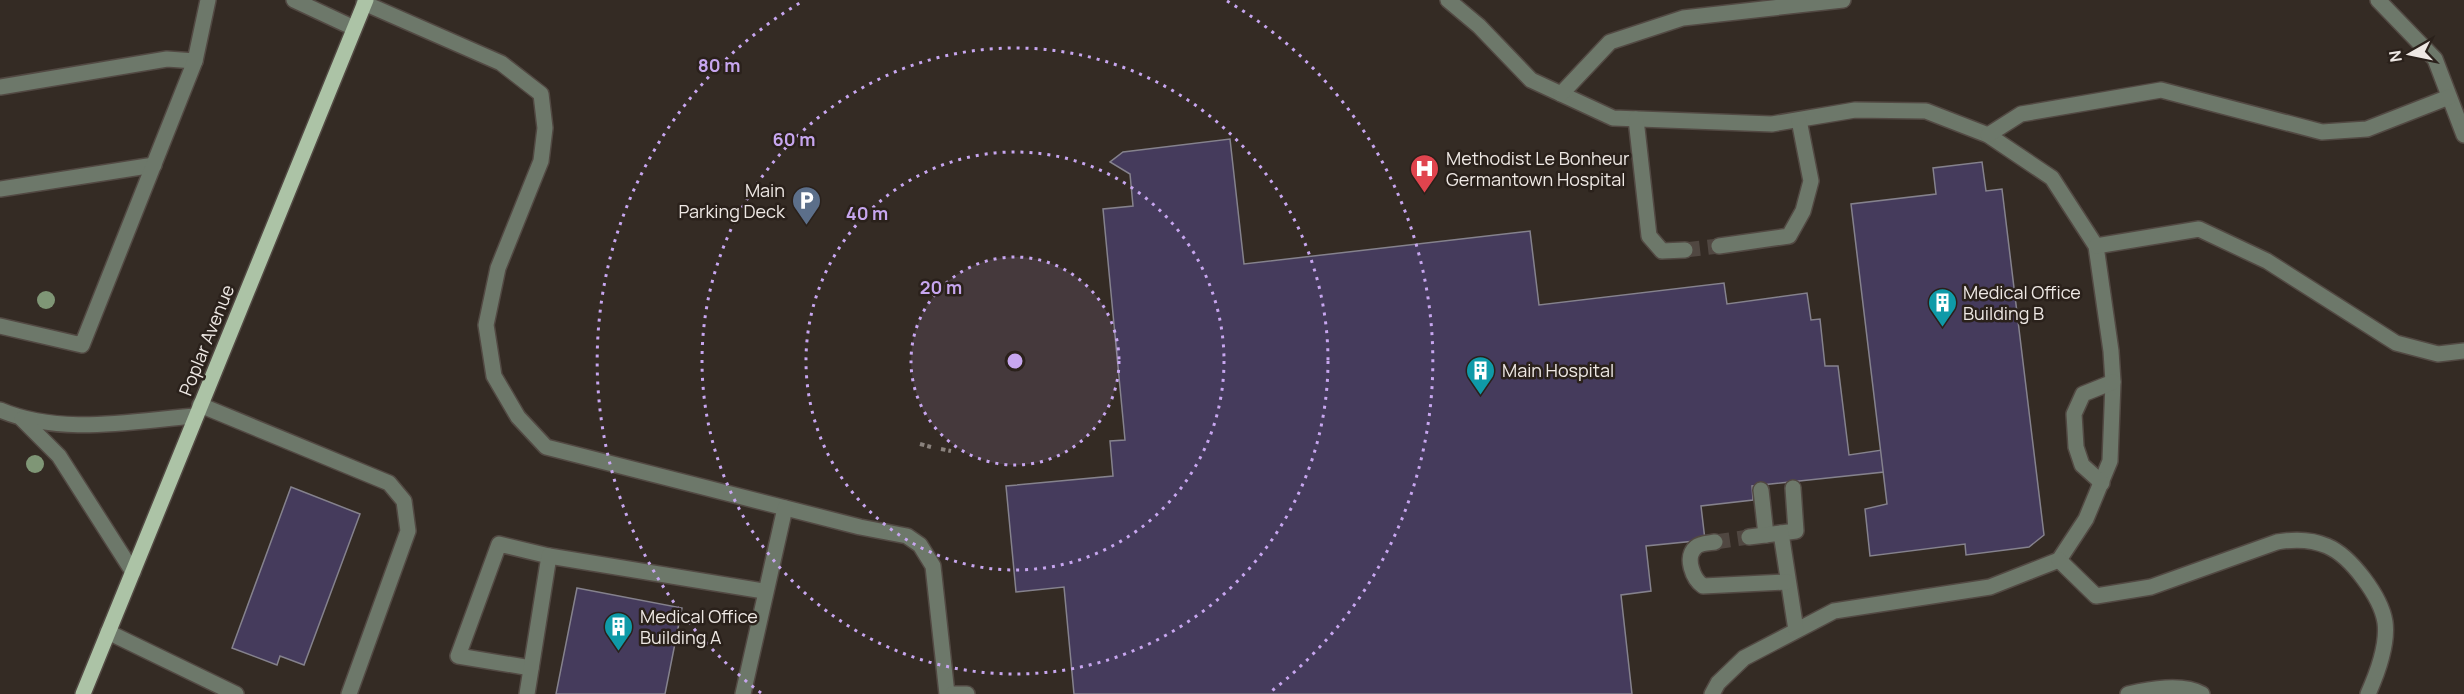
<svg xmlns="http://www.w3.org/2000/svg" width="2464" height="694" font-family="Manrope,sans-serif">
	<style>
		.building { fill: #453b5c; stroke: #85828d; stroke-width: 1.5 }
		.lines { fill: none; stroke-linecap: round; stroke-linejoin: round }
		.minor-tunnel { stroke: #504741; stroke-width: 15; stroke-dasharray: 15 8; stroke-linecap: butt }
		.minor-casing { stroke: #524943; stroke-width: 18 }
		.major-casing { stroke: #524943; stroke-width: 18 }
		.path { stroke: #8a827d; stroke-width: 4; stroke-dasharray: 4.5 3; stroke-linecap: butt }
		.minor { stroke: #6d786a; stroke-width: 15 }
		.major { stroke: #acc3a6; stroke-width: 15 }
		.tree { fill: #7f9676 }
		.ring { fill: none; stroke: #c7a6ef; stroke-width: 3; stroke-dasharray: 3 6 }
		.labels { text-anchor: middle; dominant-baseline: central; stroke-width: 5; stroke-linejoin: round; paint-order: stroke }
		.poi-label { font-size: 18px; fill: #eee8e4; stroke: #2a211b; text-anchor: start }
		.street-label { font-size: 18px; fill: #eee8e4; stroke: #2a211b }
		.centre { fill: #c7a6ef; stroke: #2a211b; stroke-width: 3 }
		.ring-label { font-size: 18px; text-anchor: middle; font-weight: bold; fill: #c7a6ef; stroke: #2a211b; stroke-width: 5; stroke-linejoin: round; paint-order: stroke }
	</style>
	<rect width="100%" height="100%" fill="#342b24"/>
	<g class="building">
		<path d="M1230 139 1244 264 1530 231 1539 305 1724 283 1727 304 1807 293 1811 320 1820 319 1825 366H1838L1849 455 1882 450 1884 472 1752 486 1753 500 1701 506 1705 540 1646 546 1651 591 1621 595 1632 694H1074L1064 587 1016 592 1006 486 1113 476 1110 441 1125 440 1103 209 1133 206 1130 174 1110 162 1123 152Z"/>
		<path d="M1982 162 1986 191 2002 189 2044 535 2029 547 1966 555 1965 544 1870 556 1865 509 1887 504 1851 204 1936 194 1933 168Z"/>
		<path d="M291 487 360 514 304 665 280 656 277 665 232 648Z"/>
		<path d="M577 588 682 608 665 694H556Z"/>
	</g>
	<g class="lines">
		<g class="minor-tunnel">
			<path d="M1685 250 1719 246"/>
			<path d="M1715 542 1749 537"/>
		</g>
		<defs>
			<g id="minor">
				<path d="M294 0 354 28"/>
				<path d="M1448 0 1479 26 1531 80 1613 118 1772 124 1855 110 1926 111 1988 135 2052 178 2096 246 2111 351 2113 382 2110 461 2086 519 2059 560 1990 587 1834 611 1744 658 1718 683 1712 694"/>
				<path d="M2378 0 2435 59 2464 135"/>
				<path d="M364 3 501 63 541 94 545 128 541 161 498 268 486 325 494 376 518 417 546 447 860 527 907 536 920 545 933 566 947 694"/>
				<path d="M0 87 167 59 195 61"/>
				<path d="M1561 94 1610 42 1683 18 1843 0"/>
				<path d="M1636 119 1649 236 1662 251 1685 250"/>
				<path d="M1988 135 2021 114 2161 90 2322 132 2367 129 2449 97"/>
				<path d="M0 189 154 165"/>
				<path d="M1719 246 1789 236 1803 211 1811 181 1799 120"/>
				<path d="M2096 246 2199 229 2267 261 2396 343 2438 354 2464 351"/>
				<path d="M0 326 82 345 195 61 208 0"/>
				<path d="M200 405 389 483 404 501 408 531 349 694"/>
				<path d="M0 410C61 436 132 421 196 416"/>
				<path d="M22 419 59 456 133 572"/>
				<path d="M2102 483 2082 465 2076 447 2074 414 2083 394 2113 382"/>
				<path d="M1761 490 1766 535"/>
				<path d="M1781 533 1796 531 1793 488"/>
				<path d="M1749 537 1781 533 1796 630"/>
				<path d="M1715 542C1709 543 1700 543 1696 547 1684 557 1693 579 1703 586L1787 582"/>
				<path d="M2059 560 2096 596 2151 587 2277 542C2294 539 2311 539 2327 546 2351 556 2381 597 2385 622 2388 644 2377 674 2368 694"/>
				<path d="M108 632 236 694"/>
				<path d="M531 668 458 656 499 544 549 556"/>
				<path d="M527 694 549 556 764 591"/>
				<path d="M743 694 785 508"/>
				<path d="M953 694H967"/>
				<path d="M2128 694C2150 689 2182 683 2202 694"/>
			</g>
			<path id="major" d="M83 694 366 0"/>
		</defs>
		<use href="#minor" class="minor-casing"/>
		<use href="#major" class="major-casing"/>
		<g class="path">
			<path d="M920 444 931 447"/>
			<path d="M941 449 951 451"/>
		</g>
		<use href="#minor" class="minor"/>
		<use href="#major" class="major"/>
	</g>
	<g class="tree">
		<circle cx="46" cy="300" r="9"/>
		<circle cx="35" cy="464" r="9"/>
	</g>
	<circle cx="1015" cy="361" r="104" fill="#c7a6ef" fill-opacity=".12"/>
	<g class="ring">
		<circle cx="1015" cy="361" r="104"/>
		<circle cx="1015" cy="361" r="209"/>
		<circle cx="1015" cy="361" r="313"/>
		<path d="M761 693A418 418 0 0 1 803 1M1227 1A418 418 0 0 1 1269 693"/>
	</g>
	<defs>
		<symbol id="hospital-pin" viewBox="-11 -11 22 30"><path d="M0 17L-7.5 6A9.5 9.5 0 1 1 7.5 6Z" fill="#e0444e" stroke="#2a211b"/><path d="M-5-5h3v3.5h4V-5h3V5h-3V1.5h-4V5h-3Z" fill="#fff"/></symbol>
		<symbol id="parking-pin" viewBox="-11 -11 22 30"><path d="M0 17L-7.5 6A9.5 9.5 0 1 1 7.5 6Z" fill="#5c6f8a" stroke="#2a211b"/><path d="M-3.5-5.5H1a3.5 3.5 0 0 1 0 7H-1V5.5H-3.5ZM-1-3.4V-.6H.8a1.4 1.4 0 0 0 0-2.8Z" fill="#fff"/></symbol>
		<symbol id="building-pin" viewBox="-11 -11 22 30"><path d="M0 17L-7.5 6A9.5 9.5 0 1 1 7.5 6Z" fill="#0f9aa8" stroke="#2a211b"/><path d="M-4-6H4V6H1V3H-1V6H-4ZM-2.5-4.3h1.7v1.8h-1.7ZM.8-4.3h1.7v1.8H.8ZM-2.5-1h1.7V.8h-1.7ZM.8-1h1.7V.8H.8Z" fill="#fff"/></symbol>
	</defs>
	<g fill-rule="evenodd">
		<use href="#hospital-pin" x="1408" y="152" width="33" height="45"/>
		<use href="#parking-pin" x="790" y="184" width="33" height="45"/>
		<use href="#building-pin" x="1926" y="286" width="33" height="45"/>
		<use href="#building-pin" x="1464" y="354" width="33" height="45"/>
		<use href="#building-pin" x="602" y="610" width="33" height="45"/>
	</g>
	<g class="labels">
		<g class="poi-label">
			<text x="1446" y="158">Methodist Le Bonheur<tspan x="1446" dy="21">Germantown Hospital</tspan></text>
			<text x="785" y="190" text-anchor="end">Main<tspan x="785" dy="21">Parking Deck</tspan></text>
			<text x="1963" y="292">Medical Office<tspan x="1963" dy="21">Building B</tspan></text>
			<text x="1502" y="370">Main Hospital</text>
			<text x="640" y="616">Medical Office<tspan x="640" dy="21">Building A</tspan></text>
		</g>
		<g class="street-label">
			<text transform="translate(206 340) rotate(-68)">Poplar Avenue</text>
		</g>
	</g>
	<circle cx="1015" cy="361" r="9" class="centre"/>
	<g class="ring-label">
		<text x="719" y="72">80 m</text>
		<text x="794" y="146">60 m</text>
		<text x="867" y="220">40 m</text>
		<text x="941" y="294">20 m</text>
	</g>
	<g transform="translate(2410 54) rotate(261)" stroke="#2a211b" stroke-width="4.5" paint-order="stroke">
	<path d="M0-4.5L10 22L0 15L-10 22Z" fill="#eee8e4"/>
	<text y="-9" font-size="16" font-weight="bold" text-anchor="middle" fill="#eee8e4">N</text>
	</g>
</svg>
